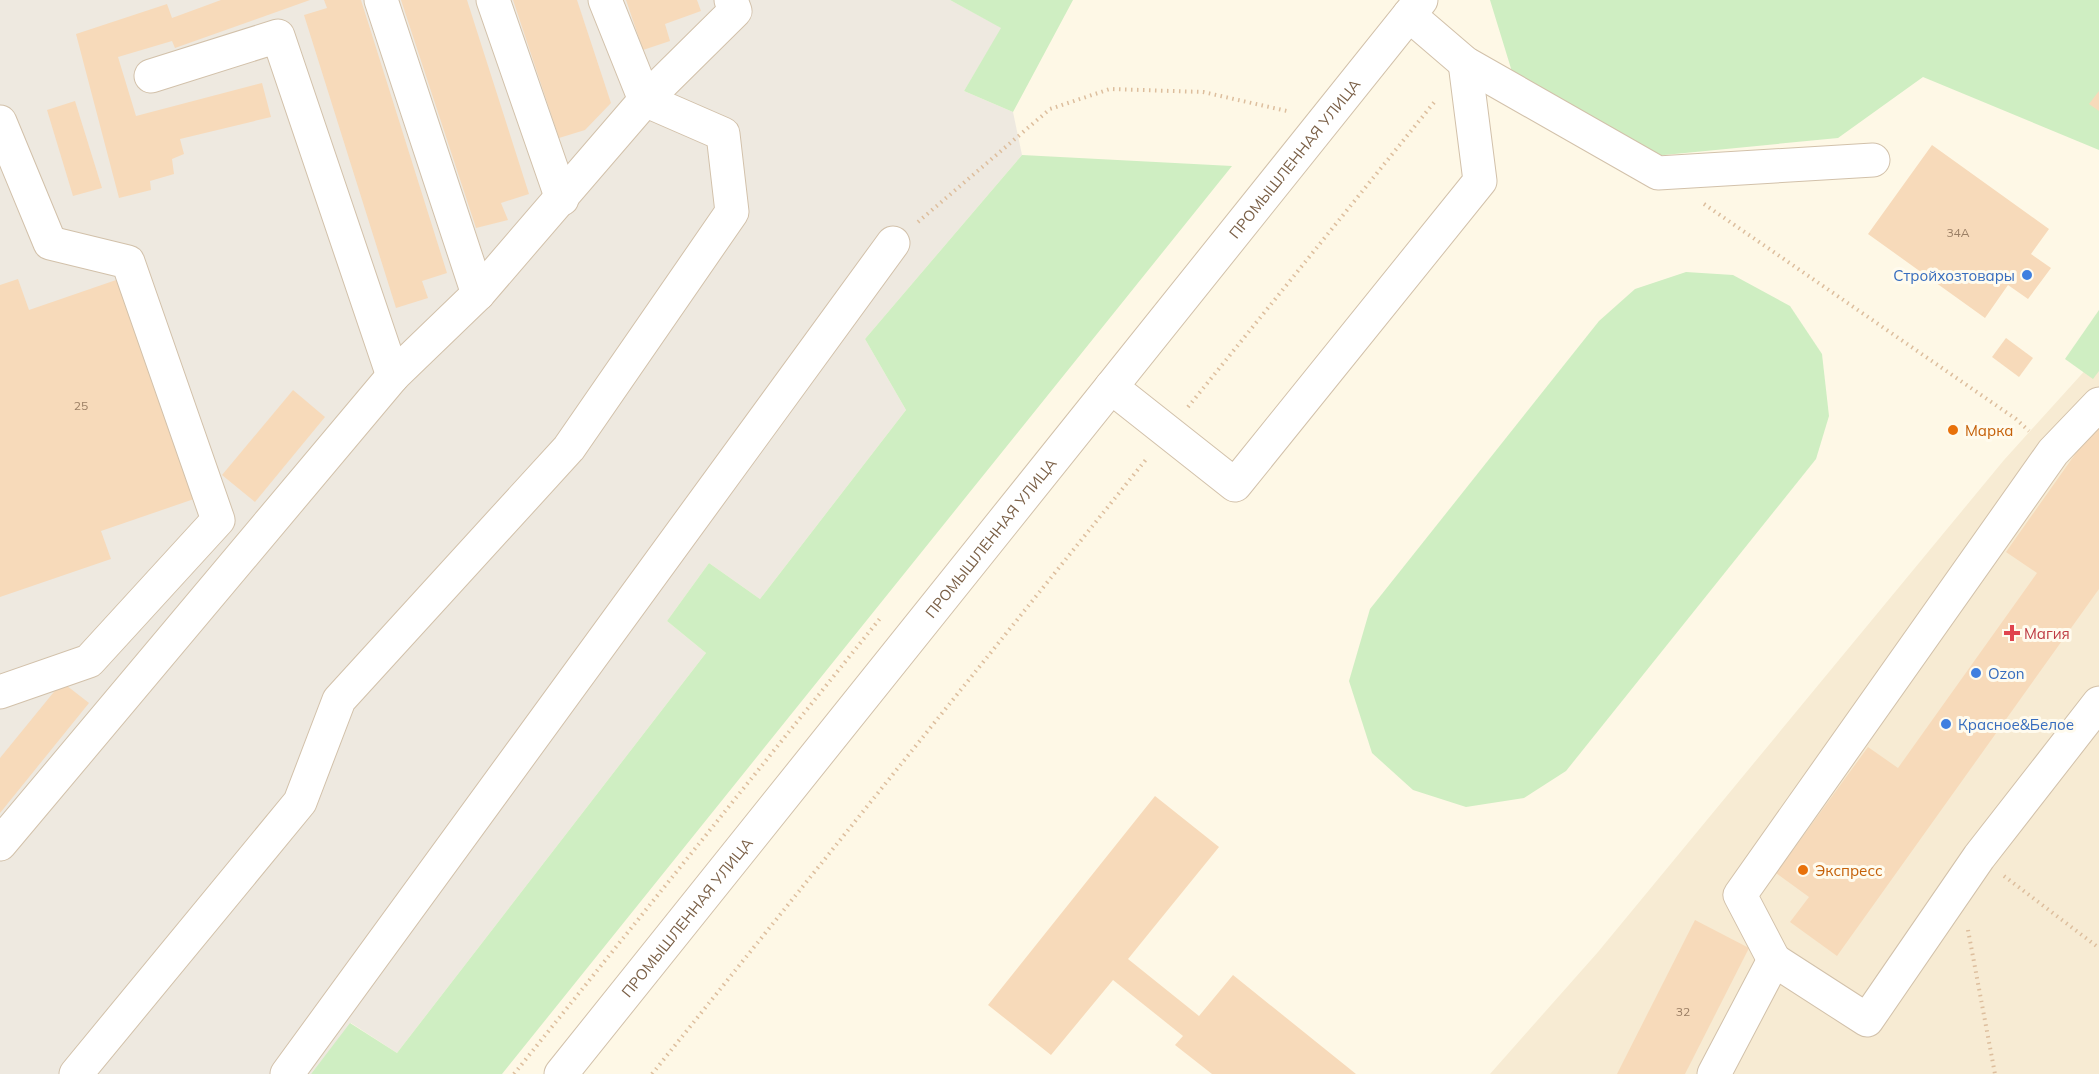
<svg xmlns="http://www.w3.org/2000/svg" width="2099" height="1074" font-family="Mulish,sans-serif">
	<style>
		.residential { fill: #f7ebd3 }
		.industrial { fill: #eee9e0 }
		.green { fill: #cfeec2 }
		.building { fill: #f7daba }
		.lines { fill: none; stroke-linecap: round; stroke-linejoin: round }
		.minor-casing { stroke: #d2c1aa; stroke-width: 35 }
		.path { stroke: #ddbe9d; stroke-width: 4; stroke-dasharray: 1.5 4.5; stroke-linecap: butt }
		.minor { stroke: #fff; stroke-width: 33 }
		.shop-dot { fill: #3f7fe0; stroke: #fffbee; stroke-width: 2 }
		.food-dot { fill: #e8710a; stroke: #fffbee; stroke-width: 2 }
		.health-dot { fill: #e0444e; stroke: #fffbee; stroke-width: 2 }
		.labels { text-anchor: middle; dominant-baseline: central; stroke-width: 6; stroke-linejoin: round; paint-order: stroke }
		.number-label { font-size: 12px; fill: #9a7e64 }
		.street-label { font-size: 15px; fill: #7b6047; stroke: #fffbee }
		.shop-label { font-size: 15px; fill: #366cbe; stroke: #fffbee; text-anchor: start }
		.food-label { font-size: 15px; fill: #c56008; stroke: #fffbee; text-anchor: start }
		.health-label { font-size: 15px; fill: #be3a42; stroke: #fffbee; text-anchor: start }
	</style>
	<rect width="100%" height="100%" fill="#fef8e6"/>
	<path class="residential" d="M2099 355V1074H1490L1598 952 2004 460Z"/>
	<path class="industrial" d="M0 0H950L1002 28 964 91 1013 112 1022 155 865 339 906 410 760 599 709 563 667 621 706 653 397 1053 351 1023 311 1074H0Z"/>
	<g class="green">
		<path d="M950 0H1073L1013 112 964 91 1001 28Z"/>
		<path d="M1490 0H2099V150L1923 77 1838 138 1654 156 1513 75Z"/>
		<path d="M1022 155 1232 166 502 1074H311L350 1023 397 1053 706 653 667 621 709 563 760 599 906 410 865 339Z"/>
		<path d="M1686 272 1733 275 1790 306 1822 354 1829 416 1816 459 1566 771 1524 798 1466 807 1413 790 1372 753 1349 681 1370 609 1599 321 1635 289Z"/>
		<path d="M2099 310V371L2093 379 2065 359Z"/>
	</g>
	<g class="building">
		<path d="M221 0H310L175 48 172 41 118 57 136 116 262 83 271 117 180 139 184 154 172 159 174 174 150 181 151 190 119 198 76 34 167 4 172 18Z"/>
		<path d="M324 0H361L447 273 422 281 428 298 396 308 304 15 327 8Z"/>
		<path d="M401 0H467L529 194 501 203 508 220 476 228Z"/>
		<path d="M513 0H577L611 103 585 130 559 138Z"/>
		<path d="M626 0H697L701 11 665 24 670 41 643 50Z"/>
		<path d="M2099 91V111L2089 104Z"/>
		<path d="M75 101 102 188 73 196 47 110Z"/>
		<path d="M1932 145 2049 229 2031 254 2051 268 2028 299 2008 285 1985 318 1868 234Z"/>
		<path d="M18 279 29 310 119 279 194 499 101 531 111 559 0 597V285Z"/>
		<path d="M2006 338 2033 358 2019 377 1992 357Z"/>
		<path d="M293 390 325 417 255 502 222 475Z"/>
		<path d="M2099 425V589L1837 956 1790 922 1809 897 1776 873 1868 747 1898 768 2037 573 2006 552 2095 426Z"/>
		<path d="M62 682 89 703 0 813V758Z"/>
		<path d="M1155 796 1219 847 1128 959 1199 1016 1233 975 1356 1074H1212L1175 1045 1183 1036 1113 980 1051 1055 988 1005Z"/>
		<path d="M1695 920 1749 948 1685 1074H1617Z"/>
	</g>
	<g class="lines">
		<defs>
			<g id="minor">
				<path d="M381 0 478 294"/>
				<path d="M493 0 562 199"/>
				<path d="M1409 15 1465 63 1658 173 1873 160"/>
				<path d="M151 76 278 36 393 376"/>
				<path d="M0 122 50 243 128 262 218 520 89 661 0 692"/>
				<path d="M1111 387 1235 485 1480 181 1465 63"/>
				<path d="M0 844 393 376 478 294 645 100 735 11 731 0"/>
				<path d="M1774 960 1740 895 2053 452 2099 404"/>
				<path d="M76 1074 300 802 339 700 569 448 732 212 723 134 645 100 605 0"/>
				<path d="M287 1074 893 243"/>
				<path id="s1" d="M561 1074 1421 0"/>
				<path d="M1714 1074 1774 960 1867 1020 1979 857 2099 703"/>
			</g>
		</defs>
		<use href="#minor" class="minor-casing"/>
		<g class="path">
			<path d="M1704 204 2016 419 2029 431"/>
			<path d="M918 222 1050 109 1110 89 1203 92 1287 111"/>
			<path d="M1188 407 1436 100"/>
			<path d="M2004 876 2099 948"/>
			<path d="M1968 930 1995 1074"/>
			<path d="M514 1074 882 616"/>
			<path d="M652 1074 1148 457"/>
		</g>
		<use href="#minor" class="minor"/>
	</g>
	<g class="shop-dot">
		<circle cx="2027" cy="275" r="6"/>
		<circle cx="1976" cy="673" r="6"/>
		<circle cx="1946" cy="724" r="6"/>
	</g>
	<g class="food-dot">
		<circle cx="1953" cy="430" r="6"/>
		<circle cx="1803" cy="870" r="6"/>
	</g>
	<path class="health-dot" d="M2009 624h6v6h6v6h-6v6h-6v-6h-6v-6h6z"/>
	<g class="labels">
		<g class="number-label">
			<text x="1958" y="232">34А</text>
			<text x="81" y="405">25</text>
			<text x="1683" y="1011">32</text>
		</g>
		<g class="street-label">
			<text stroke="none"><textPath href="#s1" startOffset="1173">ПРОМЫШЛЕННАЯ УЛИЦА</textPath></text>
			<text stroke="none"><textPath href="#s1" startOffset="687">ПРОМЫШЛЕННАЯ УЛИЦА</textPath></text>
			<text stroke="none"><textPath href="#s1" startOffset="201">ПРОМЫШЛЕННАЯ УЛИЦА</textPath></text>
		</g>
		<g class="shop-label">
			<text x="2015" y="275" text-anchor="end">Стройхозтовары</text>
			<text x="1988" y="673">Ozon</text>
			<text x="1958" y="724">Красное&amp;Белое</text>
		</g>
		<g class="food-label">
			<text x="1965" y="430">Марка</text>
			<text x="1815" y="870">Экспресс</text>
		</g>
		<g class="health-label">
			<text x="2024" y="633">Магия</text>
		</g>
	</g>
</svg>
